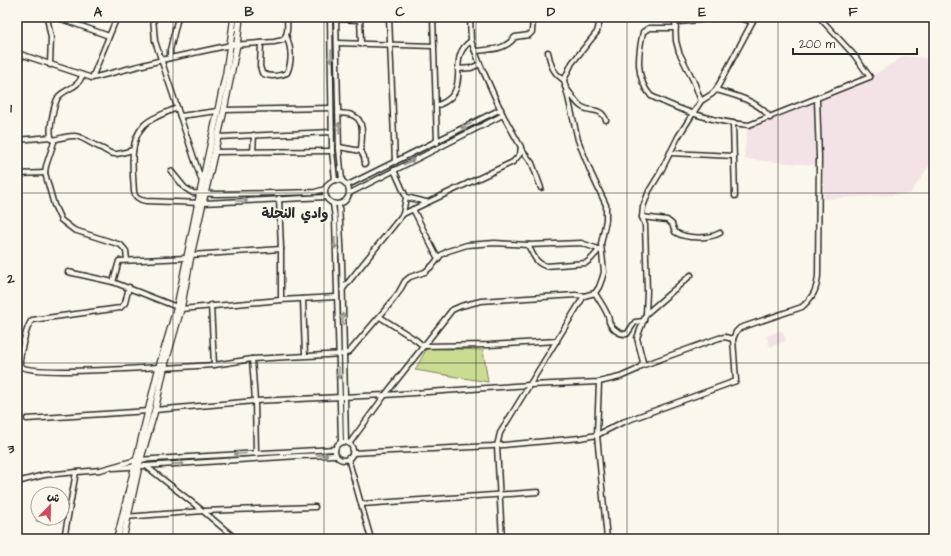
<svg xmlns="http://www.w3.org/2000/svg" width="951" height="556" font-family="'Architects Daughter','Playpen Sans Arabic',sans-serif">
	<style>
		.built { fill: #f3e3e6 }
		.green { fill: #c9dc91; stroke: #7a845e }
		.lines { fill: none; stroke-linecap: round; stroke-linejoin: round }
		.street-casing { stroke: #2b2b2b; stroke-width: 7 }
		.secondary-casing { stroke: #2b2b2b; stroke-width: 8 }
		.street { stroke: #fbf7ec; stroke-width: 4 }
		.secondary { stroke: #fbf7ec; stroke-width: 5.5 }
		.oneway { stroke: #93918c }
		.grid { fill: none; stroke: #2b2b2b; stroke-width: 1; stroke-opacity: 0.55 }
		.labels { text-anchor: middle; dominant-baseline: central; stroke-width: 3; stroke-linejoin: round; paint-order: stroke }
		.neighbourhood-label { font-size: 14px; font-weight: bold; fill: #2b2b2b; stroke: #fbf7ec }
		.neatline { fill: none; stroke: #2b2b2b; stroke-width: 1.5 }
		.grid-label { font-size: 13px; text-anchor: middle; font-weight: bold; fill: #2b2b2b }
	</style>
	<rect width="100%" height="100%" fill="#fbf7ec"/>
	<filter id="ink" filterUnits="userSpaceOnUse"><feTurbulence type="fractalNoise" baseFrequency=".025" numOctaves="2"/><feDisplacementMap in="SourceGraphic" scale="8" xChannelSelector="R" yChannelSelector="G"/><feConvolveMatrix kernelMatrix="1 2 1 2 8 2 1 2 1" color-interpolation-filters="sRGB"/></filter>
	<g filter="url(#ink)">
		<g class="built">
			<path d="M904 56 934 59V159L910 194 824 199 823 166 744 159 747 128 862 82Z"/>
			<path d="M782 330 786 341 770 347 766 336Z"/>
		</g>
		<g class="green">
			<path d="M427 348 483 350 488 382 415 370Z"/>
			<path d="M38 511V518H52L49 524 36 521Z"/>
		</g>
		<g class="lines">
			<defs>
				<g id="street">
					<path d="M47 17 51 38 50 65"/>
					<path d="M56 17 109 36"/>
					<path d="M153 17 155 41 202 182"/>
					<path d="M330 17 332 151 335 180"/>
					<path d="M336 17 339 149 342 180"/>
					<path d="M360 17 361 44"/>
					<path d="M389 17 395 162"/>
					<path d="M433 17 437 143"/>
					<path d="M675 17 676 41 679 52 694 82 701 101"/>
					<path d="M336 19 360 20"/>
					<path d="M676 22C698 21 733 13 752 22"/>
					<path d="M676 28H649L643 32C638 54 635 78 651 96 683 112 713 122 749 125L870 77 854 55 819 17"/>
					<path d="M261 43 260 66 262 73C270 78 279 76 287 73 293 60 291 47 286 35"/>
					<path d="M337 43 434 46"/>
					<path d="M475 51C491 49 504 51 515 37L529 35 532 32 533 17"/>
					<path d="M548 52C551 65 552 72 564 80"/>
					<path d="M17 53 92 78 170 58 231 45 274 42 283 40C289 33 287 25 287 17"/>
					<path d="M170 58V50L178 17"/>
					<path d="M17 66 22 55"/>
					<path d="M458 69 471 68 480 64"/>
					<path d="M82 76C78 88 67 88 59 96 54 102 49 129 51 136 51 138 53 140 54 142L46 166 45 173 54 205 61 220 74 230 121 245 126 251 127 260"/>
					<path d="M92 78 117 17"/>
					<path d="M565 87C571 93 575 103 582 107 592 113 601 107 606 120"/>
					<path d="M716 90C734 95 759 101 770 118"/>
					<path d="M436 106C443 103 450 100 454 93 464 76 450 55 471 41"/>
					<path d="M177 108C166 113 152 117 144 125 128 142 133 170 134 192 135 198 139 200 146 201L203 203 326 197"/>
					<path d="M224 110 331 108"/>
					<path d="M338 113C343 114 350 113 354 116 366 121 361 141 361 151"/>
					<path d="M180 116 218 111"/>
					<path d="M733 124 735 196"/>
					<path d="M218 137 332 132"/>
					<path d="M17 140 51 137"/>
					<path d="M53 140C84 131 77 138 103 149 106 151 111 154 115 154 121 154 127 151 133 150"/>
					<path d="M339 147 361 151 364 157 365 164"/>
					<path d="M521 149 532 163 541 188"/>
					<path d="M214 152 332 151"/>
					<path d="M253 152 254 135"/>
					<path d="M670 153 734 156"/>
					<path d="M394 170 406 197 426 202"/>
					<path d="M171 171 185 188 193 193 216 194 279 193 315 192 325 189"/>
					<path d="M17 174 45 173"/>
					<circle cx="337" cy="192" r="12"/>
					<path d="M348 185 501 109"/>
					<path d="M350 193 503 115"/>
					<path d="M279 198 281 249V300"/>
					<path d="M333 204 335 218 341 442"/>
					<path d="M339 204 342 263 346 442"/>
					<path d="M413 209 438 259"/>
					<path d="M403 214 513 162 520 154 521 147 503 115 480 64 471 41 470 17"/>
					<path d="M642 217 667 220 672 224 675 232C686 239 709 239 720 233"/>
					<path d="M528 245C533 254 535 263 546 266L586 263 591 259 600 249"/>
					<path d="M191 255 281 249"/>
					<path d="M68 272 113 282 177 307"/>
					<path d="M113 282 119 261 186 258"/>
					<path d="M129 287 125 303 120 308 32 320C26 326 19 358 20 366 31 376 138 368 159 367"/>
					<path d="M342 290 403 214 406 197"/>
					<path d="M595 293C599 300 605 308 608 316 609 318 609 320 609 322 612 329 620 335 627 334L635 322 644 321"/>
					<path d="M303 299 305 355"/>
					<path d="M211 305 214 365"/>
					<path d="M181 309 281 300 336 297"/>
					<path d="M646 314 691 275"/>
					<path d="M380 317 416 340 423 346 489 345 557 341"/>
					<path d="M252 359 255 401 256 454"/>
					<path d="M641 366 719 338 725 337 733 339"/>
					<path d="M164 368 214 365 252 359 344 354 349 352 390 304 399 292 405 281 410 277 425 272 433 265 441 255 448 251 467 245 495 243 528 245 581 243 601 250"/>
					<path d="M599 382 597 435 607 539"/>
					<path d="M155 410 255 401 385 395 530 385 599 382 620 377 636 370 641 366 643 362 637 338 646 314 647 291 645 225 642 217 643 207 649 191 660 173 678 137 701 101 712 94 716 90 755 17"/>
					<path d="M27 419 149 411"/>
					<circle cx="344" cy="451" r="9"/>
					<path d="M349 444 385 395 452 310 461 306 481 301 576 295 584 296 595 293 599 287 602 279 604 272 601 244 606 220V205L591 173 578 140 564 80 572 63 597 32 601 17"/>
					<path d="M352 453 492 446 580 438 597 435 623 422 736 381 733 339 736 332 740 328 802 307C813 297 817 290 818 275L819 157 817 99"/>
					<path d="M348 458 371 539"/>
					<path d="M146 466 203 511 236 539"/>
					<path d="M113 468 298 456 336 455"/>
					<path d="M17 482 44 475 100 470 136 460 335 449"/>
					<path d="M362 504 538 492"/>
					<path d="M125 517 203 511 315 507"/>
					<path d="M64 539 76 472"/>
					<path d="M502 539 497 446 500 433 584 296"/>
				</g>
				<g id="secondary">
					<path d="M117 539 159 367 177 307 200 193 226 73 234 17"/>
					<path d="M123 539 140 461 155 410 164 368 181 309 191 255 224 110 237 44 240 17"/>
				</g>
			</defs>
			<use href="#street" class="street-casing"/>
			<use href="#secondary" class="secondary-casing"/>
			<use href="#street" class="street"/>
			<use href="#secondary" class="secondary"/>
		</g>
		<defs><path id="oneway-shaft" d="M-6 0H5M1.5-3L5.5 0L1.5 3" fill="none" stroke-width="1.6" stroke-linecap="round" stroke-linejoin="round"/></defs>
		<g class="oneway">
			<use href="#oneway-shaft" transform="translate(331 56) rotate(90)"/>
			<use href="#oneway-shaft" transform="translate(466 126) rotate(153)"/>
			<use href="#oneway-shaft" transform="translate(339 128) rotate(-91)"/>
			<use href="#oneway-shaft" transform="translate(409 162) rotate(-27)"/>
			<use href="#oneway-shaft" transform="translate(242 201) rotate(-3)"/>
			<use href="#oneway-shaft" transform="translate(335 243) rotate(89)"/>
			<use href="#oneway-shaft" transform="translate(343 319) rotate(-91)"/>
			<use href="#oneway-shaft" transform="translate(339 373) rotate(89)"/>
			<use href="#oneway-shaft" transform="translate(240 454) rotate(175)"/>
			<use href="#oneway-shaft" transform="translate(322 455) rotate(-2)"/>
			<use href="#oneway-shaft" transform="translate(178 464) rotate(-4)"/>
		</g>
	</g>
	<path class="grid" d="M173 17V539M324 17V539M476 17V539M627 17V539M778 17V539M17 193H934M17 363H934"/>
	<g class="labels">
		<g class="neighbourhood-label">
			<text x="295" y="214">وادي النحلة</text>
		</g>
	</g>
	<rect width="951" height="556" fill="none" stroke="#fbf7ec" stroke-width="44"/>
	<g transform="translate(50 506) rotate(23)"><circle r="19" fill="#fbf7ec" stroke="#a8a59f"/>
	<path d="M0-3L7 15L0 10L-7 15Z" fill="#d1495b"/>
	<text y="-6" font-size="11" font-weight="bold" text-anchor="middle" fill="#2b2b2b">ش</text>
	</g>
	<path d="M793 48v6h124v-6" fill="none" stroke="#2b2b2b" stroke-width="2"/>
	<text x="799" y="48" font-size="12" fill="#2b2b2b" stroke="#fbf7ec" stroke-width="3" paint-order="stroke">200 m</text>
	<rect x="22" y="22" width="907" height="512" class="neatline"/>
	<g class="grid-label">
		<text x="98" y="16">A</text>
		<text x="249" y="16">B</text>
		<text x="400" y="16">C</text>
		<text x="551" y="16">D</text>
		<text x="702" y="16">E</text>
		<text x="853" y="16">F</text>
		<text x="11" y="112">1</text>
		<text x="11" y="283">2</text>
		<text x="11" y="453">3</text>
	</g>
</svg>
